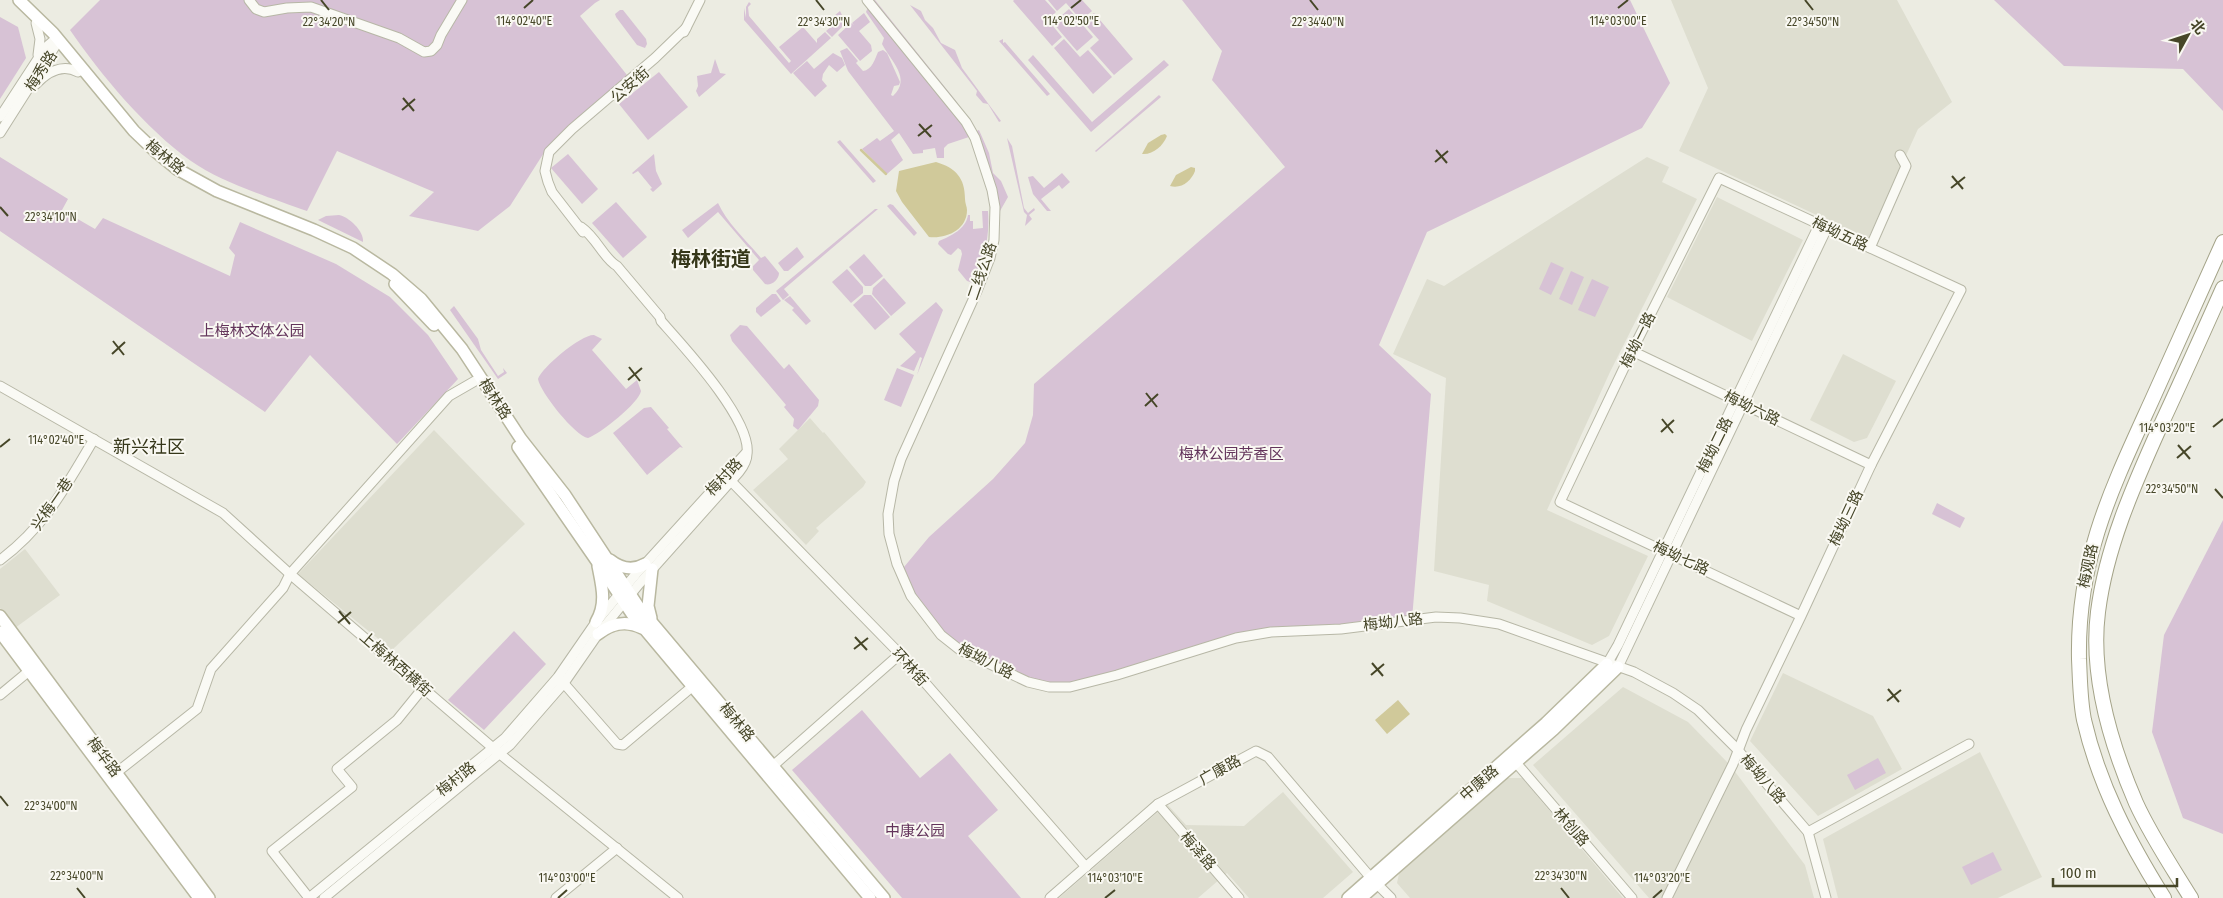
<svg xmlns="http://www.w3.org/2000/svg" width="2223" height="898" font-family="'Fira Sans Condensed','Noto Sans SC',sans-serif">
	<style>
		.built { fill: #deded0 }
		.green { fill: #d7c2d5 }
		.water { fill: #d0c99a }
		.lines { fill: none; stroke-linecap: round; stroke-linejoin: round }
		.stream { stroke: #d0c99a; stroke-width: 2.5 }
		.minor-casing { stroke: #b7b7a6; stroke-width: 11 }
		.major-casing { stroke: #b9b8a0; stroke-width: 14 }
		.highway-casing { stroke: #a4a388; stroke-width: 16 }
		.minor { stroke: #fafaf5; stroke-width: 9 }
		.major { stroke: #fff; stroke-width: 11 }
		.highway { stroke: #fff; stroke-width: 14 }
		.ticks { fill: none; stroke: #464628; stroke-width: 2 }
		.labels { text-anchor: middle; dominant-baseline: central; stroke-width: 4; stroke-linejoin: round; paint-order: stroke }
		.street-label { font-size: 15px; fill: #464628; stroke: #f9f8f2 }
		.park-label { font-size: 15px; fill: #63345b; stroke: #f9f8f2 }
		.quarter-label { font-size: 18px; fill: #36371a; stroke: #f9f8f2 }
		.district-label { font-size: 20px; font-weight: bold; fill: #36371a; stroke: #f9f8f2 }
		.ticks-label { font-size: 12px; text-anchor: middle; fill: #464628; stroke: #f9f8f2; stroke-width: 4; stroke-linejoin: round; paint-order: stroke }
	</style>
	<rect width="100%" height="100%" fill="#ecece2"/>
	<g class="built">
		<path d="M1671 0H1897L1952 102 1918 129 1868 239 1679 151 1708 88Z"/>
		<path d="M1647 157 1669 167 1662 182 1697 199 1610 372 1547 510 1648 556 1609 636 1592 645 1487 601 1489 585 1434 571 1446 378 1393 354 1427 279 1444 286Z"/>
		<path d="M1717 197 1803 240 1752 341 1667 297Z"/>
		<path d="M1843 354 1896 381 1867 438 1854 442 1810 420Z"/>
		<path d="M810 418 823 433 824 432 866 482 863 487 816 528 819 531 806 545 753 490 788 459 779 449Z"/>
		<path d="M434 430 525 524 392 650 298 574Z"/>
		<path d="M25 549 60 595 15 628 0 608V569Z"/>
		<path d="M1783 673 1873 716 1902 769 1818 816 1750 741Z"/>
		<path d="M1623 687 1688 722 1730 765 1805 865 1814 898H1649L1533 765Z"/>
		<path d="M1980 752 2042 877 1998 898H1838L1823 839Z"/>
		<path d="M1506 778H1522L1623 898H1410L1397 883 1400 869Z"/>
		<path d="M1283 792 1353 872 1323 898H1249L1227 873 1198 898H1059L1167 804 1186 825 1244 826Z"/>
	</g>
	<g class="green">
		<path d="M100 0H600L595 3 580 16 627 75 547 148 510 206 478 231 409 216 434 192 337 151 307 211C272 198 222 183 191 161 146 129 101 75 70 30Z"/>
		<path d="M872 0H875L956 101 964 114Z"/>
		<path d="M1014 0H1045L1056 12 1048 20 1062 37 1052 46 1013 1Z"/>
		<path d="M1048 0H1082L1092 11 1081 20 1066 3 1057 11Z"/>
		<path d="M1182 0H1630L1670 83 1642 128 1427 232 1379 345 1431 394 1412 619 1271 632 1117 675 1049 687 950 643 904 581V567L929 537 993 479 1025 443 1033 415 1034 384 1285 167 1212 80 1222 51Z"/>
		<path d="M1994 0H2223V111L2183 69 2064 66Z"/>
		<path d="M749 2 751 4 748 7 749 16 789 63 791 61 779 47 803 27 817 43V39L825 32 831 38 791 74 744 20V8L746 18V7Z"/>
		<path d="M910 5 921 11 925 20 933 28 941 43 955 50 962 68 1001 121 999 122 988 104 983 103 976 95 977 91 974 87Z"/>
		<path d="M868 7 965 124 969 137 948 144 944 148V158H937L935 148 923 150V153L913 154 899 133 891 140 903 160 887 174 862 149 877 138 880 141 894 131 848 71 840 51 847 48 858 61 856 63 863 71C872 70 875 59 878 52L883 50 887 53 900 82 899 85 894 86 891 95 893 96C912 79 891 61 882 44L884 38 866 12Z"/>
		<path d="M1069 9 1093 37 1077 51 1053 23Z"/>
		<path d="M620 10H623L646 39 647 44 645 48 637 45 616 17 615 14Z"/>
		<path d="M840 11 844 19 846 18 848 21 832 37 826 31 838 21 834 16Z"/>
		<path d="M864 13 870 22 859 31 871 45 872 51 860 61 838 35 851 23 854 25 852 23Z"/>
		<path d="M1094 13 1133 59 1114 75 1090 48 1099 40 1083 22Z"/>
		<path d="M0 17 18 27 26 58 0 99Z"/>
		<path d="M1003 39V43L1005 42 1050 94 1047 96 999 41Z"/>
		<path d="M1064 39 1080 57 1088 50 1112 77 1093 94 1054 48Z"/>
		<path d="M833 53 842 58 845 65 837 72 829 65 823 74 822 80 827 86 815 97 793 73 807 61 814 69Z"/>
		<path d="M1033 55 1092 122 1164 60 1169 65 1091 132 1028 60Z"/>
		<path d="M715 59 720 73 726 74 699 97 696 91 698 86 697 76 711 73Z"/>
		<path d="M659 72 688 107 648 140 619 104Z"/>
		<path d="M1159 95 1161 97 1096 152 1095 151Z"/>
		<path d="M979 130 989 153 993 173 1001 181 1008 197 1000 211 974 132Z"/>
		<path d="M1007 138 1012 146 1024 208 1028 213 1034 208 1035 210 1029 215 1032 219 1025 226 1027 215 1024 212Z"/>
		<path d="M840 140 876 181 873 183 837 142Z"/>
		<path d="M568 154 598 189 582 204 551 168Z"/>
		<path d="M654 154 656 171 662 184 653 192 650 189 652 188 638 171 633 174 632 173Z"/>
		<path d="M0 157 68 199 62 210 95 229 103 218 230 276 235 255 229 248 240 222 336 264 390 297 428 335 458 379 397 444 310 355 265 412 0 231Z"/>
		<path d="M1062 173 1070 182 1062 189 1059 185 1041 199 1051 211H1047L1033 194 1028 177 1033 176 1044 188Z"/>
		<path d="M616 202 647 237 623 258 592 223Z"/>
		<path d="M718 203C727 223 746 240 761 258L765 256 779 273C779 280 771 286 765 284L753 270V266L759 260 718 212 688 238 682 230Z"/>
		<path d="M890 204 893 205 917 233 914 236 887 206Z"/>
		<path d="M875 209H878L784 289 789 295 783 300 776 291Z"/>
		<path d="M982 211H988C990 239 984 257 973 283L967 281 958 270 962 254 961 250 958 248 951 255 948 254 938 244 939 241C951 236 966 229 968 215H970V221H973V229L983 228Z"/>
		<path d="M339 215C349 217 364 231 363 242L318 220 326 216Z"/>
		<path d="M797 247 804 257 788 271H784L778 263Z"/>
		<path d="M864 254 883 276 871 286H865L849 267Z"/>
		<path d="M1551 262 1564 268 1551 295 1539 289Z"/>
		<path d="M847 269 863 287V293L851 303 832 282Z"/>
		<path d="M1571 271 1584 277 1572 305 1559 299Z"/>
		<path d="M884 278 906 303 891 316 872 294 873 288Z"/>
		<path d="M1592 279 1609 287 1595 317 1578 310Z"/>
		<path d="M772 294H776L781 301 761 317 756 312V308Z"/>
		<path d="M864 295H871L890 317 875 330 853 305Z"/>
		<path d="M790 296 811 321 806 325 792 310 794 308 784 300Z"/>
		<path d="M936 302 943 310 917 375 922 358 920 357 914 371 900 366 916 352 899 334Z"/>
		<path d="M454 306 478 339 481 350 498 376 504 372 503 368 507 373 498 379 450 310Z"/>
		<path d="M740 325 747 326 784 369 789 364 819 400 818 406 798 430 793 426 794 419 784 407 786 405 732 341 730 335Z"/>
		<path d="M594 335 602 339 592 350 626 389 637 380 641 391C639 403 600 434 588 438 575 436 540 392 538 379 542 367 582 334 594 335Z"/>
		<path d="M897 368 914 375 901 407 884 400Z"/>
		<path d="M651 407 669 428 667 429 683 448 680 447 647 475 613 433 644 408Z"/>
		<path d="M1937 503 1965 518 1960 528 1932 514Z"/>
		<path d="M2223 520V834L2183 818 2152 732 2164 635Z"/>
		<path d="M514 631 546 664 484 730 448 700Z"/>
		<path d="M862 710 920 778 950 753 998 810 968 836 1021 898H902L792 770Z"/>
		<path d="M1878 758 1886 773 1855 790 1847 775Z"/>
		<path d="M1993 852 2002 870 1971 885 1962 867Z"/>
	</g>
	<g class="water">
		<path d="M1161 135 1165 134 1167 136C1163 146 1153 155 1142 154L1148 143Z"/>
		<path d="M936 162C956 168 965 178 965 199 965 203 967 207 967 210 967 230 946 239 929 237L902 202 896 191 899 171Z"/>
		<path d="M1191 167 1195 168V171C1191 181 1182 189 1170 186L1176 175Z"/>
		<path d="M1398 700 1410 714 1387 734 1375 720Z"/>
	</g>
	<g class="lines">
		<path class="stream" d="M861 150 886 174"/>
		<defs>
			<g id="minor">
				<path d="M249 0 256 9 264 12 287 8 311 7 399 38 424 52 431 51 437 45 441 35 462 0"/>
				<path d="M867 0 966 122 975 138 992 190 995 207 994 240 990 258 977 291 901 459 894 481 888 514 889 534 897 564 911 596 941 635 960 650 1028 682 1049 687H1070L1117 675 1236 638 1271 632 1341 629 1436 617 1460 618 1499 624 1634 672 1673 693 1698 710 1737 749 1808 832 1826 898"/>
				<path d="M36 23 40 39 38 55"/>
				<path d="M684 32 700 0"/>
				<path d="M35 85C46 73 62 63 78 72"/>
				<path d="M0 117 45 48 52 42 59 40"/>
				<path d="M0 133 59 40"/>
				<path d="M583 232 552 192 548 182 545 171 549 152 572 129 655 58 686 28"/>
				<path d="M1870 248 1906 166 1900 155"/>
				<path d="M1632 351 1871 465"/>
				<path d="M0 386 223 513 290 574 500 754 678 898"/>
				<path d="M727 477 900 654 1086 867"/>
				<path d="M0 560C45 527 66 486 94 439"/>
				<path d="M1607 664 1618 645 1819 225"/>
				<path d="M1618 667 1827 228"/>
				<path d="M561 680 617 744 623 745 693 686"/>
				<path d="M0 695 29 671"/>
				<path d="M1512 758 1632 898"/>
				<path d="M774 765 900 654"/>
				<path d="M116 773 197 709 211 669 283 588 290 574 449 396 475 381"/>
				<path d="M1158 804 1239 898"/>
				<path d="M1808 832 1969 744"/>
				<path d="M309 898 505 738 558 677 596 622 636 574 746 453"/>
				<path d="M309 898 272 851 352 787 337 769 397 720 423 688"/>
				<path d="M324 898 510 745 564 683 598 634 640 583 739 472C743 467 747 461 747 454 752 420 684 347 661 321L660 317 617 266C604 259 597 238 581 227"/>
				<path d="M556 898 617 848"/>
				<path d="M1050 898 1158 804 1256 751 1268 757 1371 878 1391 898"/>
				<path d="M1667 898 1733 764 1746 730 1801 616 1871 465 1961 290 1719 178 1632 351 1560 502 1801 616"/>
			</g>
			<g id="major">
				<path d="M19 0 53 33 134 131 155 151 177 169 217 191 314 230 353 248 392 274 421 299 462 349 521 439 565 495 638 606 884 898"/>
				<path d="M395 284 434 325"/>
				<path d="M518 447 596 560 632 614 870 898"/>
				<path d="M610 560C620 568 633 571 645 564"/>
				<path d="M0 616 209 898"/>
				<path d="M651 618 648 606 652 569"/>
				<path d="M596 622C607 604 602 586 598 566"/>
				<path d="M0 632 199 898"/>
				<path d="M598 634C612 623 626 620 642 628"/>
				<path d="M1348 898 1546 723 1607 664"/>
				<path d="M1361 898 1554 729 1618 667"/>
			</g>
			<g id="highway">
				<path d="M2164 898C2129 842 2099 785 2084 720 2080 700 2080 679 2079 659 2077 559 2111 490 2152 400 2175 348 2199 295 2223 242"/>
				<path d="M2191 898C2172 867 2151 836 2136 803 2111 745 2090 675 2098 612 2106 548 2133 487 2159 429 2181 382 2202 335 2223 288"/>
			</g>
		</defs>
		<use href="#minor" class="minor-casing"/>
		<use href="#major" class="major-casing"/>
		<use href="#highway" class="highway-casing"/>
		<use href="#minor" class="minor"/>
		<use href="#major" class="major"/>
		<use href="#highway" class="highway"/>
	</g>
	<path class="ticks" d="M321 0 329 10M816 0 824 10M1310 0 1318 10M1805 0 1813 10M524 8 533 0M1071 8 1081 0M1618 8 1628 0M403 98 414 111M402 110 415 99M919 124 931 137M918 136 932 125M1436 150 1447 163M1435 162 1448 151M1952 176 1963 189M1951 188 1965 177M0 207 8 216M113 341 124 355M112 354 125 342M629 367 640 381M628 380 642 368M1146 393 1157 407M1145 406 1158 394M1662 419 1673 433M2213 427 2223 419M1661 432 1674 420M2178 445 2190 459M0 447 10 439M2177 458 2191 446M2215 489 2223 498M339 611 350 624M338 623 351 612M855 637 867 650M854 649 868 638M1372 663 1383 676M1371 675 1384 664M1888 689 1899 702M1887 701 1901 690M0 796 8 806M77 888 85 898M1561 888 1569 898M558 898 567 890M1105 898 1115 890M1653 898 1662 890"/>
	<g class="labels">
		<g class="street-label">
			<text transform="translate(41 71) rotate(-57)">梅秀路</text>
			<text transform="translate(630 85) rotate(-41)">公安街</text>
			<text transform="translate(165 157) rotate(39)">梅林路</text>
			<text transform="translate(1840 234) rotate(25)">梅坳五路</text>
			<text transform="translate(982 271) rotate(-71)">二线公路</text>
			<text transform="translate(1638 340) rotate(-64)">梅坳一路</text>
			<text transform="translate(495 399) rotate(57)">梅林路</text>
			<text transform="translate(1752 408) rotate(26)">梅坳六路</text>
			<text transform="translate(1715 445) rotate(-64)">梅坳二路</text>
			<text transform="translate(724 477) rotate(-47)">梅村路</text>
			<text transform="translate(52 504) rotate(-55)">兴梅一巷</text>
			<text transform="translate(1846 518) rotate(-65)">梅坳三路</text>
			<text transform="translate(1681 558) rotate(25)">梅坳七路</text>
			<text transform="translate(2088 566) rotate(-78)">梅观路</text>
			<text transform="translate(1393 622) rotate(-7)">梅坳八路</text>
			<text transform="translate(986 661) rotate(27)">梅坳八路</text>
			<text transform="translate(396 664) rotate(41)">上梅林西横街</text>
			<text transform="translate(910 667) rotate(48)">环林街</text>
			<text transform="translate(737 722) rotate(50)">梅林路</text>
			<text transform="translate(104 757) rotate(53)">梅华路</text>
			<text transform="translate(1220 770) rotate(-29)">广康路</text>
			<text transform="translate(456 779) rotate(-39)">梅村路</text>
			<text transform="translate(1763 779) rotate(49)">梅坳八路</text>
			<text transform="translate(1479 783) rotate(-41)">中康路</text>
			<text transform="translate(1571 827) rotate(49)">林创路</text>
			<text transform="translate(1198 851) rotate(49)">梅泽路</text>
		</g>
		<g class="park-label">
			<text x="252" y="331">上梅林文体公园</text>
			<text x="1231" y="454">梅林公园芳香区</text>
			<text x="915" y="831">中康公园</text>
		</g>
		<g class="quarter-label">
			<text x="149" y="447">新兴社区</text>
		</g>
		<g class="district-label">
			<text x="711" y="259">梅林街道</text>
		</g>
	</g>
	<g class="ticks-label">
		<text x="524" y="25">114°02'40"E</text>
		<text x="1071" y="25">114°02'50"E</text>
		<text x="1618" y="25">114°03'00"E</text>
		<text x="1813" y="26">22°34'50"N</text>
		<text x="329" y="26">22°34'20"N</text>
		<text x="824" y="26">22°34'30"N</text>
		<text x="1318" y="26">22°34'40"N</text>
		<text x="51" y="221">22°34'10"N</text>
		<text x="2167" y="432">114°03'20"E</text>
		<text x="56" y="444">114°02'40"E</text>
		<text x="2172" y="493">22°34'50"N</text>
		<text x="51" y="810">22°34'00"N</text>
		<text x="77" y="880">22°34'00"N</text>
		<text x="1561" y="880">22°34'30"N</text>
		<text x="567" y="882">114°03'00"E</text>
		<text x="1115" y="882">114°03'10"E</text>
		<text x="1662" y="882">114°03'20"E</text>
	</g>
	<g transform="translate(2188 35) rotate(50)" stroke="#f9f8f2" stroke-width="4" paint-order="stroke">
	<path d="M0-4L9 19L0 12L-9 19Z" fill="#464628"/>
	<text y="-8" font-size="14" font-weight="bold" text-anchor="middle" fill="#464628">北</text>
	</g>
	<path d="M2053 878v8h124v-8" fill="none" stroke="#464628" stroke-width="2.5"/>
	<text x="2060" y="878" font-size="15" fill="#464628" stroke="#f9f8f2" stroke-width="4" paint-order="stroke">100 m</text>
</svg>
